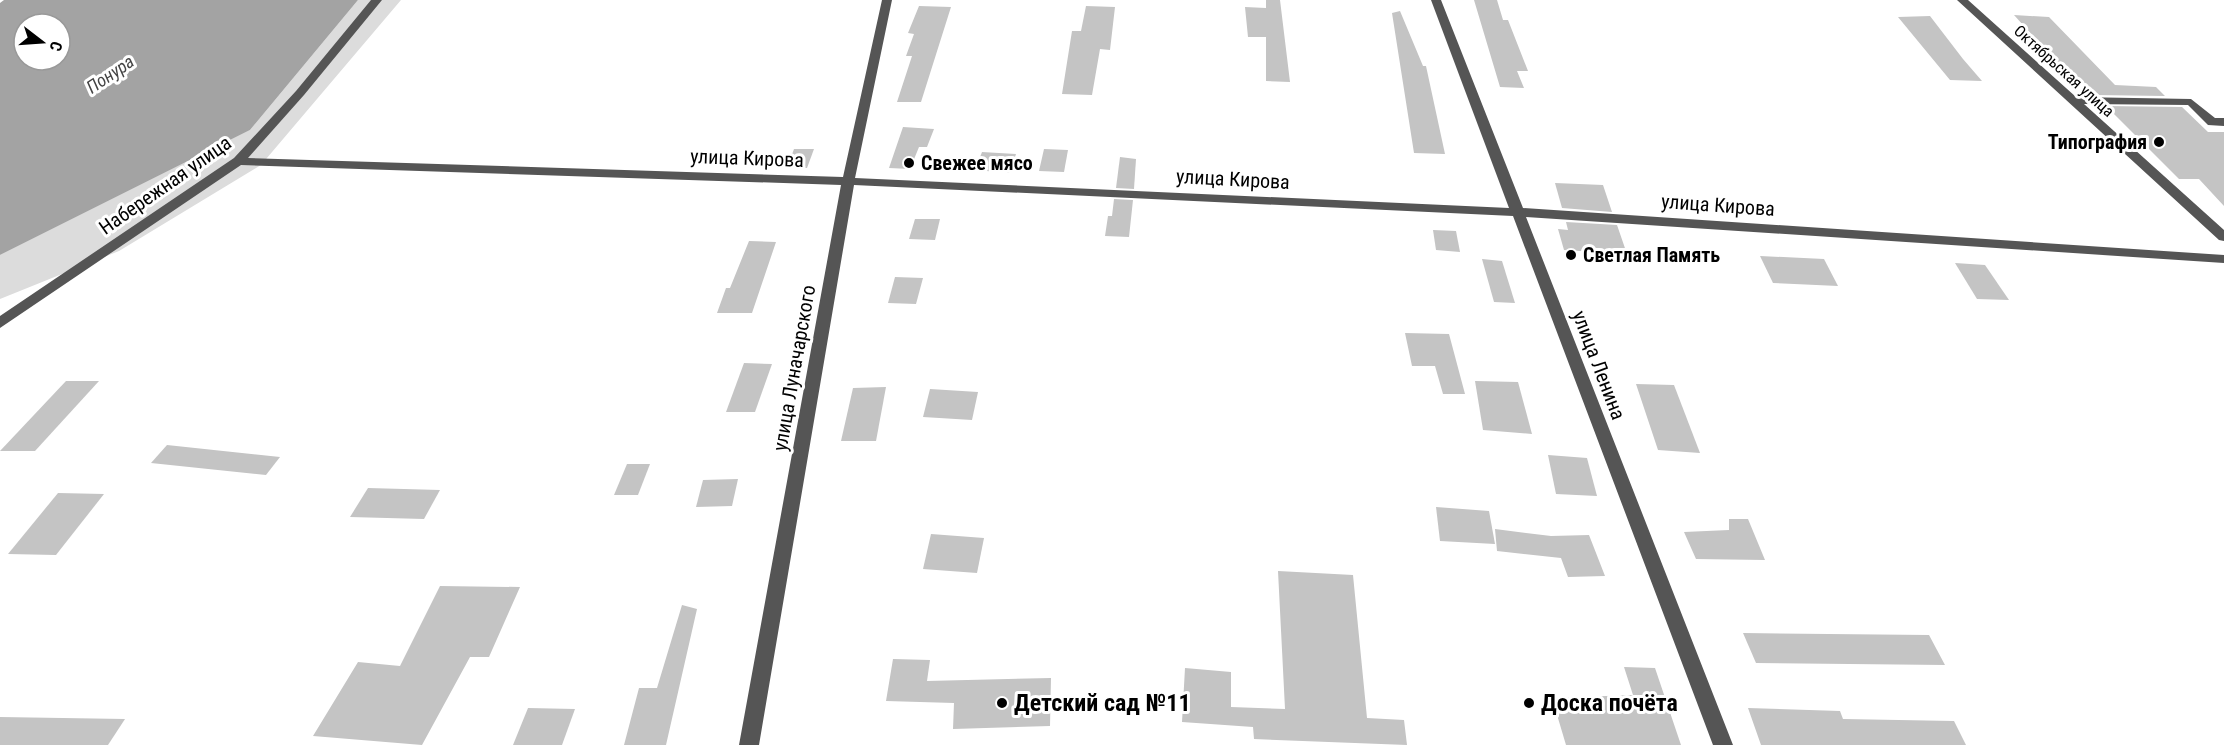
<svg xmlns="http://www.w3.org/2000/svg" width="2224" height="745" font-family="'Roboto Condensed',sans-serif">
	<style>
		.green { fill: #dcdcdc }
		.water { fill: #a3a3a3; fill-rule: evenodd }
		.building { fill: #c4c4c4 }
		.lines { fill: none; stroke-linecap: round; stroke-linejoin: round }
		.minor { fill: #555; fill-rule: evenodd }
		.poi-dot { fill: #000; stroke: #fff; stroke-width: 2 }
		.labels { text-anchor: middle; dominant-baseline: central; stroke-width: 6; stroke-linejoin: round; paint-order: stroke }
		.far-street-label { font-size: 16px; fill: #000; stroke: #fff }
		.far-water-label { font-size: 18px; font-style: italic; fill: #444; stroke: #fff }
		.poi-label { font-size: 20px; font-weight: bold; fill: #000; stroke: #fff; text-anchor: start }
		.street-label { font-size: 20px; fill: #000; stroke: #fff }
		.near-poi-label { font-size: 24px; font-weight: bold; fill: #000; stroke: #fff; text-anchor: start }
	</style>
	<rect width="100%" height="100%" fill="#fff"/>
	<path class="green" d="M358 0H401L261 165 119 251 0 299V255L250 130Z"/>
	<path class="water" d="M4 0H358L250 130 0 255V3ZM24 24H60V60H24Z"/>
	<g class="building">
		<path d="M1266 0H1280L1290 82 1266 81V37H1248L1245 7 1266 8Z"/>
		<path d="M1474 0H1497L1503 20H1508L1528 71H1517L1524 88 1500 87Z"/>
		<path d="M919 6 951 7 921 102H897L912 56H906L914 34 908 33Z"/>
		<path d="M1086 6 1115 7 1110 50 1100 49 1092 95 1062 94 1072 31H1081Z"/>
		<path d="M1400 11 1423 66H1426L1445 154 1414 153 1392 13Z"/>
		<path d="M2014 15 2049 17 2115 85 2156 87 2165 96 2095 95 2059 65Z"/>
		<path d="M1930 16 1963 59 1982 81 1950 80 1898 17Z"/>
		<path d="M2106 106 2182 107 2208 132H2224V206L2199 179H2179Z"/>
		<path d="M903 127 934 129 927 147H919L910 169 889 168Z"/>
		<path d="M794 149H814L807 168H787Z"/>
		<path d="M1044 149 1068 150 1064 172 1039 171Z"/>
		<path d="M982 152 1016 154 1010 173 975 170Z"/>
		<path d="M1120 157 1136 159 1134 189 1116 188Z"/>
		<path d="M1555 183 1603 185 1612 212 1562 208Z"/>
		<path d="M1114 199 1133 200 1129 237 1105 236 1108 216H1112Z"/>
		<path d="M915 219H940L935 240 909 239Z"/>
		<path d="M1566 222 1617 225 1627 254 1564 250 1558 229 1568 230Z"/>
		<path d="M1433 230 1456 231 1460 252 1436 250Z"/>
		<path d="M749 241 776 242 752 313H717L726 288H730Z"/>
		<path d="M1760 256 1824 259 1838 286 1773 283Z"/>
		<path d="M1482 259 1502 261 1515 303 1494 302Z"/>
		<path d="M1955 263 1985 265 2009 300 1977 299Z"/>
		<path d="M895 277 923 278 916 304 888 303Z"/>
		<path d="M1405 333 1449 334 1465 394H1443L1435 366H1412Z"/>
		<path d="M744 363 772 364 755 412H726Z"/>
		<path d="M66 381H99L35 451H0Z"/>
		<path d="M1475 381 1518 382 1532 434 1483 430Z"/>
		<path d="M1636 384 1674 385 1700 453 1658 450Z"/>
		<path d="M886 387 876 441H841L853 388Z"/>
		<path d="M930 389 978 392 972 420 923 417Z"/>
		<path d="M167 445 280 457 266 475 151 463Z"/>
		<path d="M1548 455 1587 458 1597 496 1556 494Z"/>
		<path d="M627 464H650L638 495H614Z"/>
		<path d="M738 479 732 506 696 507 703 480Z"/>
		<path d="M368 488 440 490 424 519 350 517Z"/>
		<path d="M58 493 104 494 56 555 8 554Z"/>
		<path d="M1436 507 1489 511 1495 544 1440 541Z"/>
		<path d="M1729 519H1748L1765 560 1696 559 1684 532 1729 530Z"/>
		<path d="M1495 529 1551 536 1589 535 1605 576 1568 577 1561 558 1497 551Z"/>
		<path d="M931 534 984 538 977 573 923 569Z"/>
		<path d="M1278 571 1353 575 1367 718 1404 720 1407 745 1254 739 1253 727 1182 722 1185 668 1231 672V707L1285 709Z"/>
		<path d="M440 586 520 587 489 657H470L422 745 313 736 358 662 400 666Z"/>
		<path d="M682 605 697 609 666 745H624L639 688H657Z"/>
		<path d="M1743 633 1929 635 1945 665 1756 663Z"/>
		<path d="M893 659 930 660 927 681 1051 678 1050 726 953 729 954 703 886 701Z"/>
		<path d="M1624 667 1655 668 1681 745H1566L1552 698 1633 695Z"/>
		<path d="M528 708 575 709 562 745H513Z"/>
		<path d="M1748 708 1840 711 1843 719 1954 721 1966 745H1761Z"/>
		<path d="M0 717 125 719 108 745H0Z"/>
	</g>
	<g class="lines">
		<g class="minor">
			<path d="M371 0H382L304 95 248 158 843 177 882 0H892L855 178 1509 208 1431 0H1441L1523 208 2224 255V263L1526 217 1733 745H1713L1513 216 854 185 759 745H739L841 185 241 165 0 328V316L234 158 296 91Z"/>
			<path d="M1957 0H1968L2076 97 2191 99 2215 118H2224V126L2208 125 2188 105 2084 104 2224 230V241L2219 240Z"/>
		</g>
	</g>
	<g class="poi-dot">
		<circle cx="2159" cy="142" r="6"/>
		<circle cx="909" cy="163" r="6"/>
		<circle cx="1571" cy="255" r="6"/>
		<circle cx="1002" cy="703" r="6"/>
		<circle cx="1529" cy="703" r="6"/>
	</g>
	<g class="labels">
		<g class="far-street-label">
			<text transform="translate(2064 71) rotate(42)">Октябрьская улица</text>
		</g>
		<g class="far-water-label">
			<text transform="translate(110 74) rotate(-34)">Понура</text>
		</g>
		<g class="poi-label">
			<text x="2147" y="142" text-anchor="end">Типография</text>
			<text x="921" y="163">Свежее мясо</text>
			<text x="1583" y="255">Светлая Память</text>
		</g>
		<g class="street-label">
			<text transform="translate(747 158) rotate(2)">улица Кирова</text>
			<text transform="translate(1233 179) rotate(3)">улица Кирова</text>
			<text transform="translate(165 185) rotate(-35)">Набережная улица</text>
			<text transform="translate(1718 205) rotate(4)">улица Кирова</text>
			<text transform="translate(1599 365) rotate(69)">улица Ленина</text>
			<text transform="translate(794 368) rotate(-80)">улица Луначарского</text>
		</g>
		<g class="near-poi-label">
			<text x="1014" y="703">Детский сад №11</text>
			<text x="1541" y="703">Доска почёта</text>
		</g>
	</g>
	<g transform="translate(42 42) rotate(107)"><circle r="28" fill="#ffffff" stroke="#999999" stroke-width="1.5"/>
	<path d="M0-4.5L10 22L0 15L-10 22Z" fill="#000000"/>
	<text y="-9" font-size="16" font-weight="bold" text-anchor="middle" fill="#000000">С</text>
	</g>
</svg>
